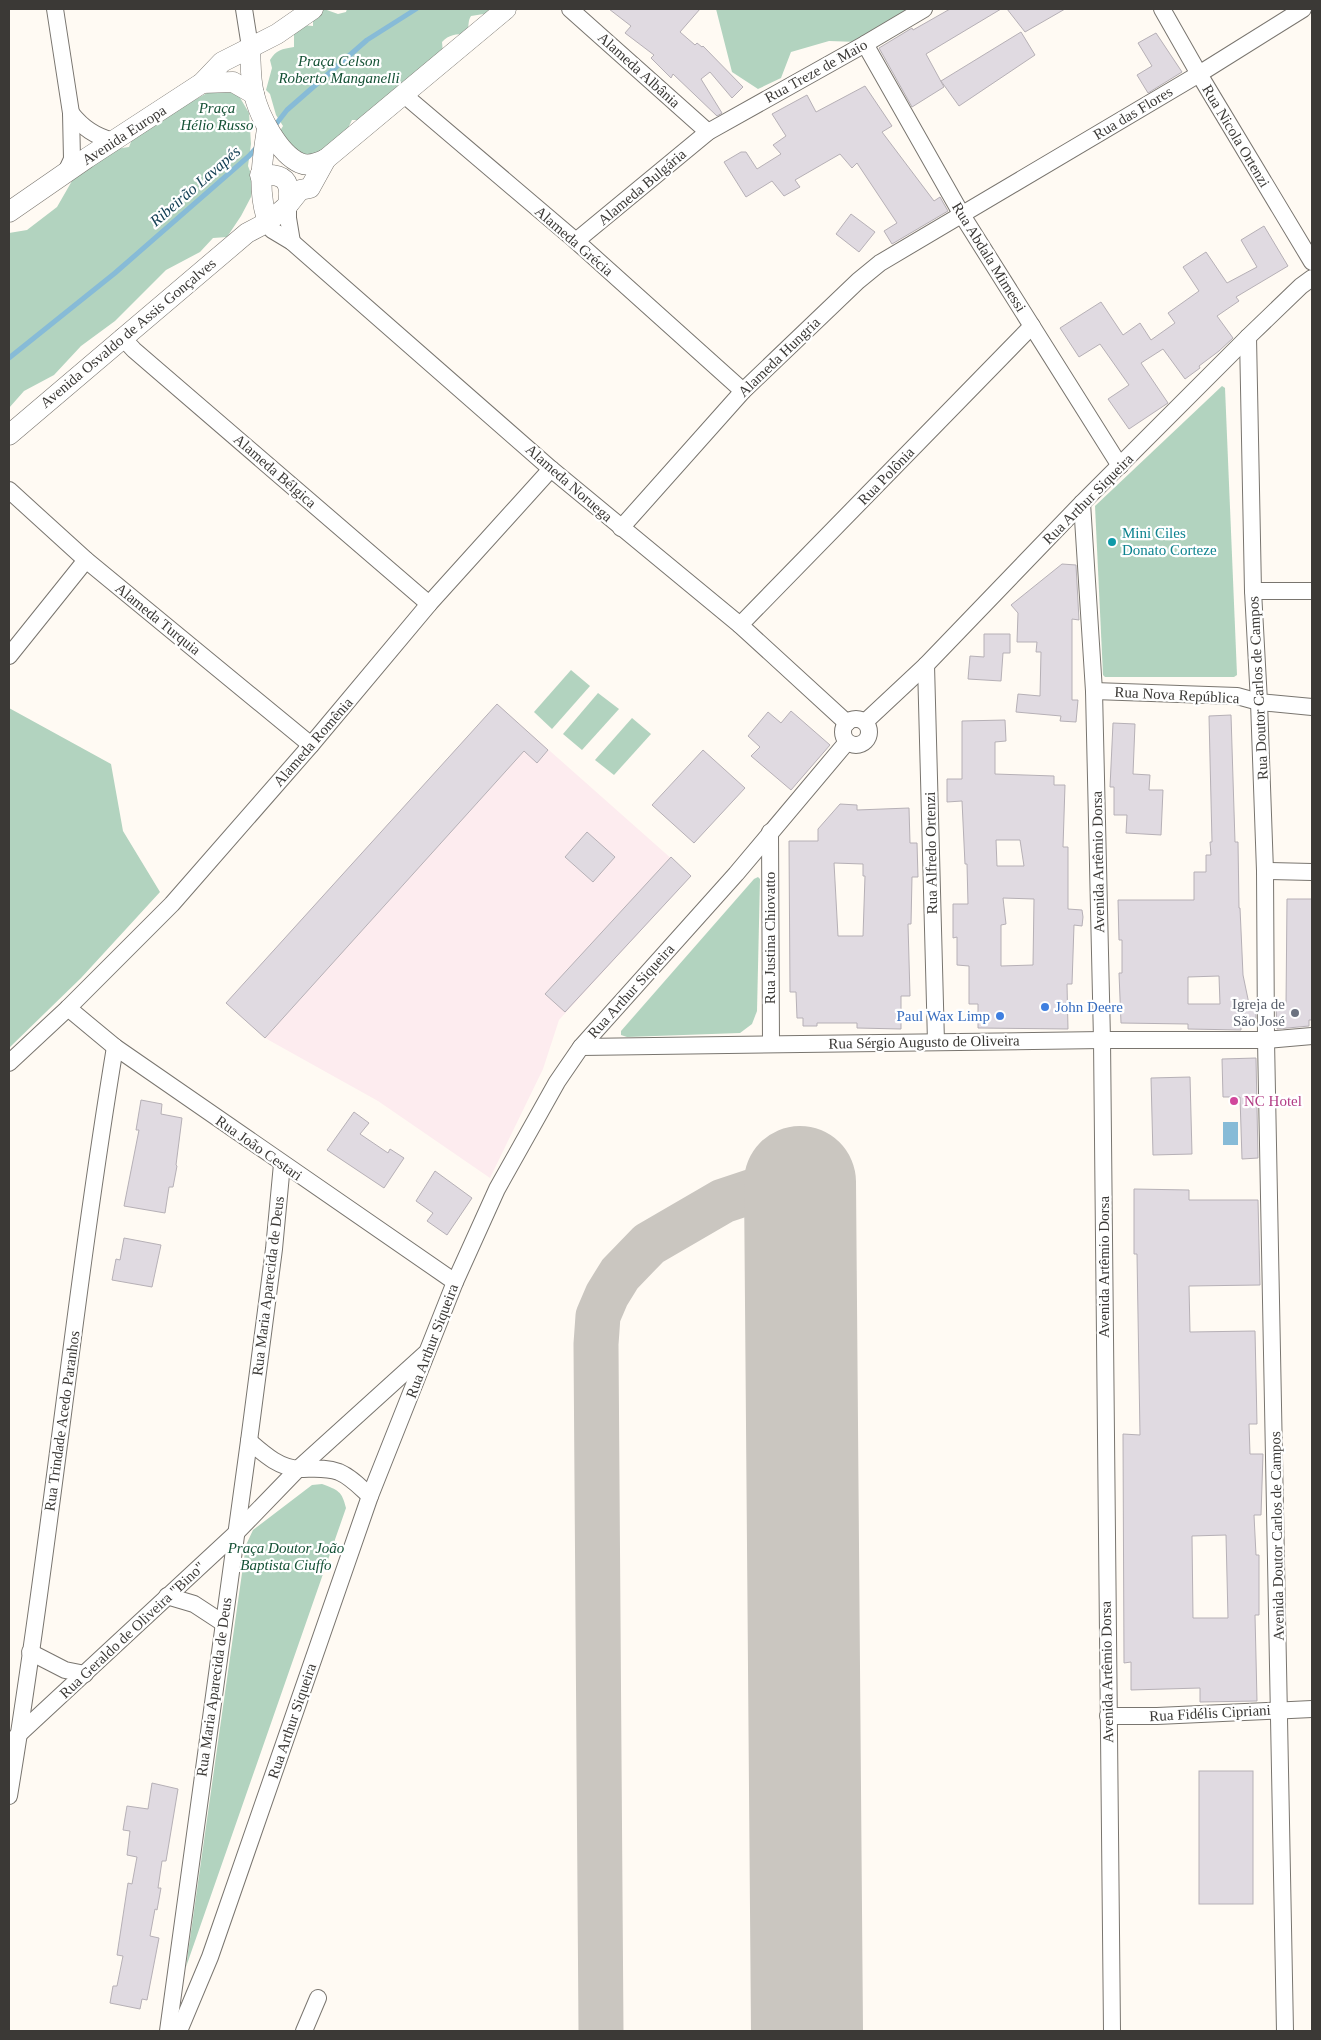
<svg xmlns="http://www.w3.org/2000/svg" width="1321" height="2040" font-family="'Times New Roman',serif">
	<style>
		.industrial { fill: #fdecef }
		.green { fill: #b2d3bf }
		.water { fill: #87bbd7 }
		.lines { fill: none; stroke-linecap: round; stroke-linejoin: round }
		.stream { stroke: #87bbd7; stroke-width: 5 }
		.taxiway { stroke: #cac6c0; stroke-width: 45 }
		.runway { stroke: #cac6c0; stroke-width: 112 }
		.building { fill: #e0dae1; stroke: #b6b0b6; fill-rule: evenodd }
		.minor-casing { stroke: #79756f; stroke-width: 18 }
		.tertiary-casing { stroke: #79756f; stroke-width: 21 }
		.minor { stroke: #fff; stroke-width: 16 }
		.tertiary { stroke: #fff; stroke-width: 20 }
		.culture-dot { fill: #0f9aa8; stroke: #fff; stroke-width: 2 }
		.shop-dot { fill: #3f7fe0; stroke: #fff; stroke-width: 2 }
		.worship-dot { fill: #6b7280; stroke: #fff; stroke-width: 2 }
		.hotel-dot { fill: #d1479c; stroke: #fff; stroke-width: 2 }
		.labels { text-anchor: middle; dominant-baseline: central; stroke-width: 4.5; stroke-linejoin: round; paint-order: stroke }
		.park-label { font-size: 15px; font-style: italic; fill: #145135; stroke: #fff }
		.street-label { font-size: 15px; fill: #3b3936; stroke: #fff }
		.culture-label { font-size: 15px; fill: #0d838f; stroke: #fff; text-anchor: start }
		.worship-label { font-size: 15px; fill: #5b616d; stroke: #fff; text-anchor: end }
		.shop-label { font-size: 15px; fill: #366cbe; stroke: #fff; text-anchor: start }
		.hotel-label { font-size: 15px; fill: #b23c85; stroke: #fff; text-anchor: start }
		.water-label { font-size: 16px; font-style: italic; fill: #154155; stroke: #fff }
	</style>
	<rect width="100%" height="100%" fill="#fffaf3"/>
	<path class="industrial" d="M497 704 691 876 559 1020 543 1069 490 1178 378 1101 265 1038 226 1003Z"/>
	<g class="green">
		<path d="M324 9 338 14 346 12 347 9H514L471 16C467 22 470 27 466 33 456 35 449 34 442 42L443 53 362 120H352L349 126 350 130 313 167 278 134 283 126 276 115 270 94 266 90 272 68 270 60C276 50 282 49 294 47V32L302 25 313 26V15Z"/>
		<path d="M716 9H915L858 42 829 41 791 52 781 78 758 89 732 72Z"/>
		<path d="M214 89H229L239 96 249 113 251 144 248 166 253 179 251 197 241 216 227 237 213 238 200 252 166 270 115 321 81 346 54 375 24 391 9 408V233L27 230 57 207 80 167 102 151 129 147 136 129 170 114Z"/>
		<path d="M1222 386 1225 388 1237 675 1234 677H1105L1103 675 1095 506Z"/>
		<path d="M571 670 590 686 552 729 534 712Z"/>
		<path d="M598 693 619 709 582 750 563 734Z"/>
		<path d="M9 708 111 764 123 831 160 892 81 978 9 1048Z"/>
		<path d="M632 718 651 734 614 775 595 760Z"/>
		<path d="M758 877 760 879 757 1011 752 1024 740 1033 627 1037 621 1035V1031L754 879Z"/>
		<path d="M322 1484C338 1490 342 1491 346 1508L186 1967 246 1545 253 1530 312 1485Z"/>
	</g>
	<rect class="water" x="1223" y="1122" width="15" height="23"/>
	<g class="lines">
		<g class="stream">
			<path d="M273 128 287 110 367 40 416 9"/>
			<path d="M9 358 115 273 249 156 258 146"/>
		</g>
		<path class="taxiway" d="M601 2031 596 1344 598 1316 607 1295 620 1274 649 1244 723 1201 753 1191 800 1182"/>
		<path class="runway" d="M800 1182 807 2031"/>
	</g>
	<g class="building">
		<path d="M609 9H700L680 32 695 45 697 43 702 47 703 46 743 87 732 98 710 72 701 79 722 113 717 116 673 74 671 78 651 58 654 55 625 33 631 26Z"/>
		<path d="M950 9H1001L926 54 944 87 912 107 879 48 912 28 913 30Z"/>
		<path d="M1007 9H1065L1025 32Z"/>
		<path d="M1021 32 1035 55 959 106 941 81Z"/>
		<path d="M1156 33 1182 72 1148 93 1137 75 1152 66 1138 43Z"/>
		<path d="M865 86 892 126 882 132 934 201 940 197 948 211 892 244 884 231 897 223 857 163 852 168 840 154 795 180 800 187 784 196 772 181 746 197 724 162 741 152H746L757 169 781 154 773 145 786 136 772 114 807 95 816 112Z"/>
		<path d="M851 214 875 232 859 252 836 234Z"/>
		<path d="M1264 226 1288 266 1236 297 1239 301 1217 316 1233 338 1219 351 1199 366 1200 368 1185 379 1163 349 1141 363 1168 403 1129 429 1108 399 1129 385 1100 344 1079 357 1060 328 1101 302 1123 335 1140 323 1151 340 1175 323 1168 313 1199 291 1183 267 1206 252 1227 283 1257 267 1241 240Z"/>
		<path d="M1062 564 1076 565 1079 620 1072 619V700H1078L1076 722 1060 721 1061 716 1016 712 1018 694 1040 696 1041 652H1036L1037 642H1017L1018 613 1011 605Z"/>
		<path d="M984 634H1010V653H1003L1001 681 968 679 970 656 984 657Z"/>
		<path d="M497 704 548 750 537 763 524 751 265 1038 226 1003Z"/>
		<path d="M791 711 830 745 791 790 751 756 760 747 748 736 768 712 781 723Z"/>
		<path d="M1231 715 1235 842H1238L1239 908H1240L1243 975 1249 1004H1256V1019H1241V1030L1188 1029V1024L1121 1023 1119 973H1122V940H1119L1118 900H1194V872H1206V855H1211L1210 842H1212L1209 716ZM1219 976 1220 1004H1188V977Z"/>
		<path d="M1005 720 1006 741 995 742V774L1054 776V785H1065L1063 847H1068V909L1082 910 1083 917 1082 926 1074 925 1072 984H1067L1068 1029 978 1028V1004H969V966L957 965V937L953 938V904H968L967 864H965L962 801 947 802V779H962V721ZM996 840H1020L1024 866H997ZM1003 898 1034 899 1033 965 1001 966V925L1006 924Z"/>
		<path d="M1113 723 1135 724 1133 774 1150 775 1149 790H1163L1161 835 1126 833 1127 815H1114V787H1110Z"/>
		<path d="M703 750 745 788 694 843 652 805Z"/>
		<path d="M840 804 857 805V810L909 808 910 843H917L918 877H912L911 924H908L910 996H901V1029L857 1028V1023H817V1026H803V1018H797L796 992H790L789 841H818V829ZM834 863 863 864V876H865L863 936H838Z"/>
		<path d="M587 832 615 857 593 882 565 857Z"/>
		<path d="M671 857 691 876 565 1012 545 994Z"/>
		<path d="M1287 899H1312V1020H1309V1026L1277 1029 1276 1006H1286Z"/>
		<path d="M1256 1058 1258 1158 1242 1159 1240 1097H1223L1222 1059Z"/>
		<path d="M1190 1077 1192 1154 1153 1155 1151 1078Z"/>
		<path d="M141 1100 162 1104 161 1114 182 1118 176 1165 177 1166 173 1187H169L165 1213 124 1206 139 1130H136Z"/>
		<path d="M354 1112 369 1123 360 1134 388 1153 390 1149 404 1158 384 1188 327 1150Z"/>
		<path d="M435 1171 472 1198 447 1235 427 1221 433 1213 416 1201Z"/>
		<path d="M1134 1189 1189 1190V1200H1258L1260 1285 1189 1286 1190 1332 1255 1331 1257 1424H1249L1250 1454H1263L1261 1515H1254L1256 1555H1259V1615H1255L1257 1701 1200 1702V1688L1131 1690V1662L1124 1663 1123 1434 1140 1435 1137 1254H1134ZM1226 1535 1228 1618H1193L1192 1536Z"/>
		<path d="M124 1238 161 1245 152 1287 112 1280 116 1259 120 1260Z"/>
		<rect x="1199" y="1771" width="54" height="133"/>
		<path d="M152 1783 178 1789 166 1861H162L158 1888H161L157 1910 155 1909 150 1936 159 1938 147 2000 142 1999 140 2009 110 2003 113 1986H117L123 1956 117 1955 128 1883 132 1884 137 1857 127 1855 130 1831 123 1830 127 1806 148 1809Z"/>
	</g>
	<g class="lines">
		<defs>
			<g id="minor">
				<path d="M55 9 71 113 72 159 66 172"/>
				<path d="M244 9 250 47"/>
				<path d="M570 9 708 132"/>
				<path d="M1162 9 1199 74 1312 262"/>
				<path d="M865 44 962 215 1120 466"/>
				<path d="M403 94 576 241 743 391"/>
				<path d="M71 113C83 128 95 136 113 141"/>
				<path d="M288 205V218L292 242"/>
				<path d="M268 222 272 230 292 242 551 469 740 625 847 723"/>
				<path d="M576 241 708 132 865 44 924 9"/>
				<path d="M122 337 134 350 429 604"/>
				<path d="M1248 337 1253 591 1259 702 1265 871 1266 1040 1285 2031"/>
				<path d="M9 490 86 560 311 745"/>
				<path d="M1082 503 1094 691 1102 1040 1112 2031"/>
				<path d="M621 528 743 391 858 281 880 263 1199 74 1303 9"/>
				<path d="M1253 591H1312"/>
				<path d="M740 625 1032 326"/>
				<path d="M9 656 86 560"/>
				<path d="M926 665 936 1042"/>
				<path d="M1094 691 1237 696 1259 702 1312 707"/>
				<circle cx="856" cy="732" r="13"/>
				<path d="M865 722 926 665 1082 503 1248 337 1301 286 1312 278"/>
				<path d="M770 832 771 1044"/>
				<path d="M1265 871 1312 872"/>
				<path d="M68 1008 115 1047 455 1282"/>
				<path d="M581 1047 1102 1040H1266L1312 1036"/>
				<path d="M9 1063 68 1008 172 904 311 745 429 604 551 469"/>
				<path d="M249 1441C264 1454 279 1468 300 1469 313 1469 325 1467 339 1472 351 1477 360 1487 370 1496"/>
				<path d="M167 1596 194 1604 223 1623"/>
				<path d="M30 1652 65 1670 85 1674"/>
				<path d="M1108 1716H1157L1312 1709"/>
				<path d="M16 1737 235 1534 298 1469 425 1354"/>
				<path d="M9 1796C50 1547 74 1296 115 1047"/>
				<path d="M168 2031 249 1441 274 1249 282 1164"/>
				<path d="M179 2031 210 1957 370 1496 455 1282 497 1189 557 1082 581 1047 736 874 847 742"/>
				<path d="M304 2031 318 1998"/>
			</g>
			<g id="tertiary">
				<path d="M250 47C251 63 250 79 254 94 259 116 279 154 300 163 309 167 318 163 326 159"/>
				<path d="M202 83 233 82 254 94"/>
				<path d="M267 129C262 161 257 191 268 222"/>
				<path d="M260 175C284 173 292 180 288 205"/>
				<path d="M9 212 87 158 202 83 222 62 277 34 313 9"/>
				<path d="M9 435 247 233 268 222 288 205 300 190 310 188 326 159 506 9"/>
			</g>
		</defs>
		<use href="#minor" class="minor-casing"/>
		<use href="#tertiary" class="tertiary-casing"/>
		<use href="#minor" class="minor"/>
		<use href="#tertiary" class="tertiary"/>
	</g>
	<circle class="culture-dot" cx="1112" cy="542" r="5"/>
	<g class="shop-dot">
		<circle cx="1045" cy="1007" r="5"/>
		<circle cx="1000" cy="1016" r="5"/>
	</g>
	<circle class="worship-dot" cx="1295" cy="1013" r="5"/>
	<circle class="hotel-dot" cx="1234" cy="1101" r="5"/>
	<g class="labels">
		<g class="park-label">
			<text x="339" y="61">Praça Celson<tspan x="339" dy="17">Roberto Manganelli</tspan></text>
			<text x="217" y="108">Praça<tspan x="217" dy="17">Hélio Russo</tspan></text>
			<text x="286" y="1548">Praça Doutor João<tspan x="286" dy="17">Baptista Ciuffo</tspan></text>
		</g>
		<g class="street-label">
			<text transform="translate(639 70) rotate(42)">Alameda Albânia</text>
			<text transform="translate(816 71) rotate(-29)">Rua Treze de Maio</text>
			<text transform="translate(1133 113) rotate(-31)">Rua das Flores</text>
			<text transform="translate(124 135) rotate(-33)">Avenida Europa</text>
			<text transform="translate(1236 136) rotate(59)">Rua Nicola Ortenzi</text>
			<text transform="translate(642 187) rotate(-40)">Alameda Bulgária</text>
			<text transform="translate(574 241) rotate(41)">Alameda Grécia</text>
			<text transform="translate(989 257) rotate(58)">Rua Abdala Mimessi</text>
			<text transform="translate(128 333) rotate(-40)">Avenida Osvaldo de Assis Gonçalves</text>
			<text transform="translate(779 357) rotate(-44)">Alameda Hungria</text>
			<text transform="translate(275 471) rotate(41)">Alameda Bélgica</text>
			<text transform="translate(886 476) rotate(-46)">Rua Polônia</text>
			<text transform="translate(569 483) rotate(41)">Alameda Noruega</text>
			<text transform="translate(1088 499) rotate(-45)">Rua Arthur Siqueira</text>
			<text transform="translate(158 619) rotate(39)">Alameda Turquia</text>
			<text transform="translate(1258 688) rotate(-93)">Rua Doutor Carlos de Campos</text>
			<text transform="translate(1177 695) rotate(3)">Rua Nova República</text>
			<text transform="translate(313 742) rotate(-49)">Alameda Romênia</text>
			<text transform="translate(931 853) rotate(-91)">Rua Alfredo Ortenzi</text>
			<text transform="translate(1098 862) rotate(-91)">Avenida Artêmio Dorsa</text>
			<text transform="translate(770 938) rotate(-90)">Rua Justina Chiovatto</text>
			<text transform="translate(631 991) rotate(-48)">Rua Arthur Siqueira</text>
			<text transform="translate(924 1042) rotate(-1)">Rua Sérgio Augusto de Oliveira</text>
			<text transform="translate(259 1148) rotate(35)">Rua João Cestari</text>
			<text transform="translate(1104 1267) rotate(-90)">Avenida Artêmio Dorsa</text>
			<text transform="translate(268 1286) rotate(-83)">Rua Maria Aparecida de Deus</text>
			<text transform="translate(432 1341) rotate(-69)">Rua Arthur Siqueira</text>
			<text transform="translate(62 1421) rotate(-82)">Rua Trindade Acedo Paranhos</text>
			<text transform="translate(1277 1536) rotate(-91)">Avenida Doutor Carlos de Campos</text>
			<text transform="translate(132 1630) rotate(-43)">Rua Geraldo de Oliveira "Bino"</text>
			<text transform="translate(1107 1672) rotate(-91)">Avenida Artêmio Dorsa</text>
			<text transform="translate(214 1687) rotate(-82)">Rua Maria Aparecida de Deus</text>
			<text transform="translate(1210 1713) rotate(-3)">Rua Fidélis Cipriani</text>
			<text transform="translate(292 1721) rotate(-71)">Rua Arthur Siqueira</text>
		</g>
		<g class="culture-label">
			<text x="1122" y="533">Mini Ciles<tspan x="1122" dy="17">Donato Corteze</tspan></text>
		</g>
		<g class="worship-label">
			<text x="1285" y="1004">Igreja de<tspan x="1285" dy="17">São José</tspan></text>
		</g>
		<g class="shop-label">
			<text x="1055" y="1007">John Deere</text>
			<text x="990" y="1016" text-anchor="end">Paul Wax Limp</text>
		</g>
		<g class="hotel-label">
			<text x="1244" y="1101">NC Hotel</text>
		</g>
		<g class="water-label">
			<text transform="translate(195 186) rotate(-41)">Ribeirão Lavapés</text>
		</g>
	</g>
	<rect width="1321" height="2040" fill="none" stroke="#3b3936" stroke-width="20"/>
</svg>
